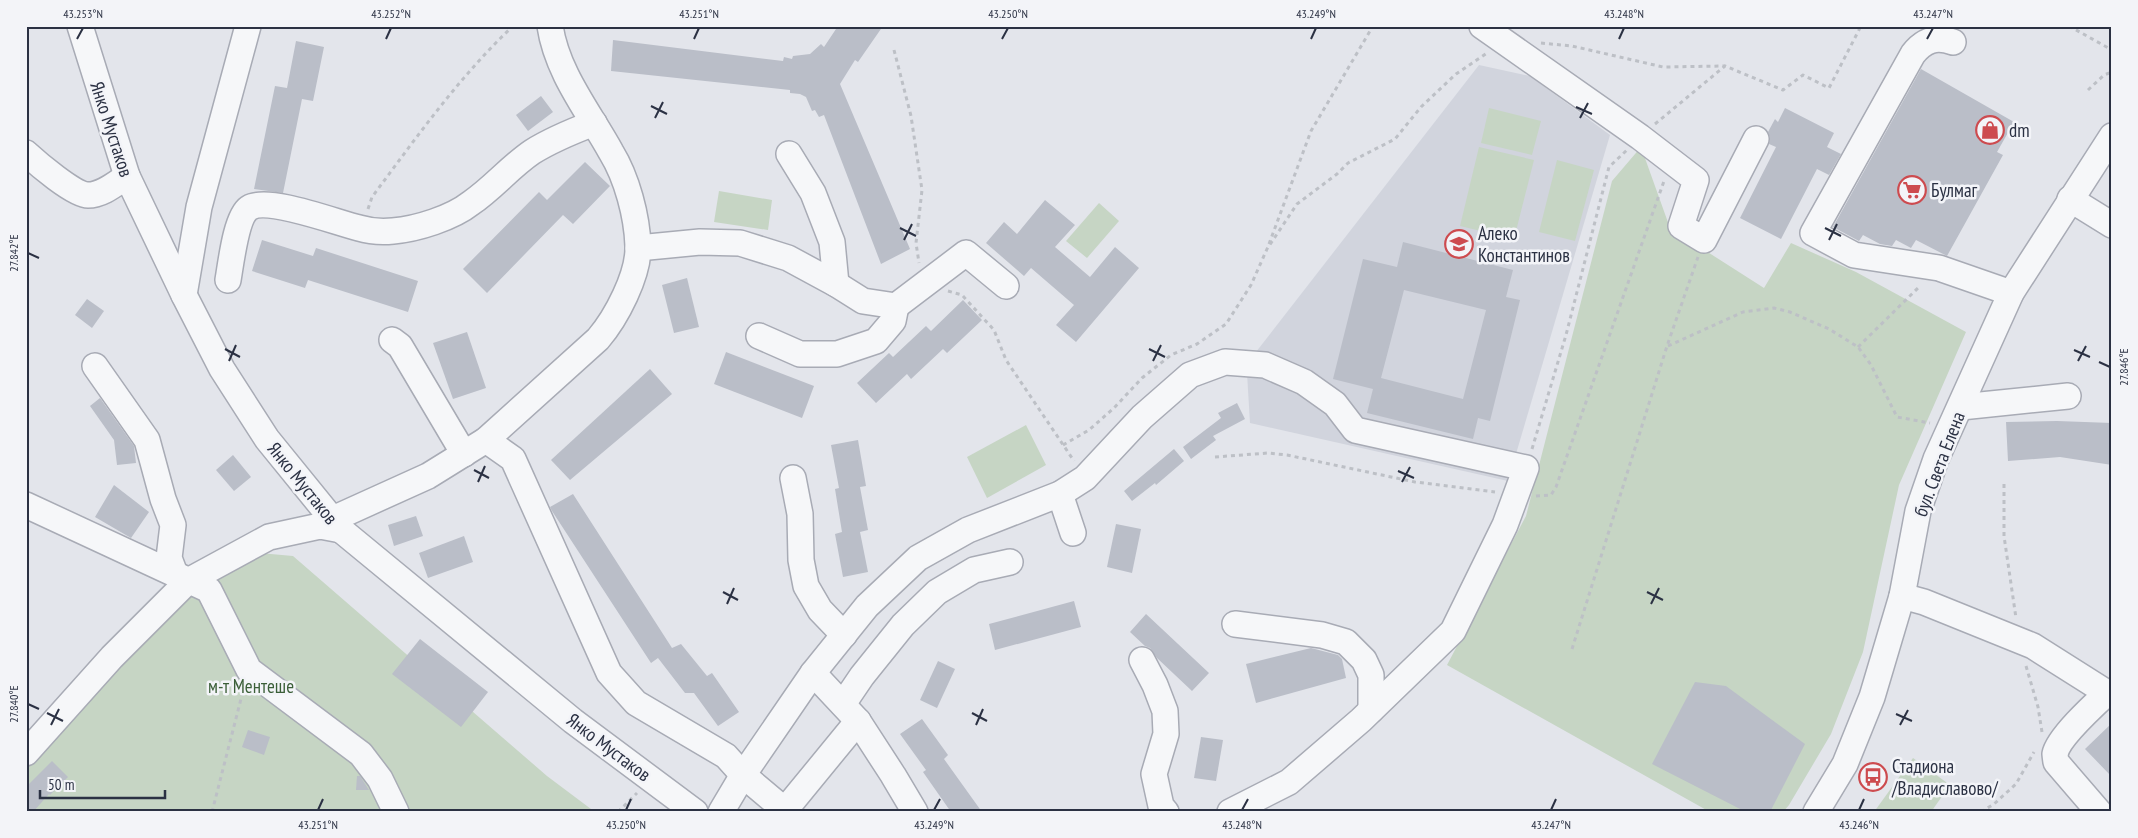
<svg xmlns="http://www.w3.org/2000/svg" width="2138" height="838" font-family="'PT Sans Narrow',sans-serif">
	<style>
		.built { fill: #d1d4dd }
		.green { fill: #c6d5c4 }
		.building { fill: #babec8; fill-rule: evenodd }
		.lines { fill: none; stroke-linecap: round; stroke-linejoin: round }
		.minor-casing { stroke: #a8abb5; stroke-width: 28 }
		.path { stroke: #bdc0c6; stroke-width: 3; stroke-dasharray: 4 4; stroke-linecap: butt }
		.minor { stroke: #f6f7f9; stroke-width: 25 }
		.ticks { fill: none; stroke: #2b3143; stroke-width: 2 }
		.labels { text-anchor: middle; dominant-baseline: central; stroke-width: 5; stroke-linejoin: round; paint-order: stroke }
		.street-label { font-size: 19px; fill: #2b3143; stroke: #f3f4f8 }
		.poi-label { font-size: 19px; fill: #2b3143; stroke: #f3f4f8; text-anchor: start }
		.park-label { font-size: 19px; fill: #3b5f38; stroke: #f3f4f8 }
		.neatline { fill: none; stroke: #2b3143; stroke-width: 2 }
		.ticks-label { font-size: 12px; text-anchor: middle; fill: #2b3143 }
	</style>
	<rect width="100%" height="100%" fill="#e3e5eb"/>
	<path class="built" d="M1479 65 1530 76 1610 135 1508 481 1250 423 1247 373 1256 352Z"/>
	<g class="green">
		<path d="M1489 108 1541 121 1532 155 1481 143Z"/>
		<path d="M1479 147 1534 160 1514 239 1460 226Z"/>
		<path d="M1641 147 1670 228 1764 288 1791 243 1856 272 1966 332 1899 485 1863 652 1831 734 1789 805 1783 812H1710L1447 665 1526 516 1612 181Z"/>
		<path d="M1557 160 1594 170 1575 241 1539 232Z"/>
		<path d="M719 191 772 200 768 230 714 222Z"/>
		<path d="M1099 203 1119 221 1087 258 1066 241Z"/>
		<path d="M1026 425 1046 465 987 498 967 457Z"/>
		<path d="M248 552 293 556 547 776 595 812H26V742L167 584Z"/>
		<path d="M1913 758 1950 785 1931 812H1874Z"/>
	</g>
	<g class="building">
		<path d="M838 26H883L858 62 855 60 840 84 910 249 881 264 824 115 819 117 815 110 812 111 806 97 800 94 790 93V90L611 71 613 40 783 61 784 57 792 59 793 56 810 54 821 44 824 47Z"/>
		<path d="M296 41 324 47 313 101 302 99 283 193 254 189 275 86 287 88Z"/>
		<path d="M1921 69 2014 122 1997 152 2003 155 1947 256 1916 240 1911 248 1896 240 1892 246 1880 244 1863 235 1859 241 1833 227Z"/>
		<path d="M541 96 553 112 528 131 516 115Z"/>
		<path d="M1785 108 1834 133 1827 147 1841 154 1829 175 1817 169 1781 239 1740 218 1776 147 1769 144 1770 138 1768 132 1775 119 1778 122Z"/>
		<path d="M585 162 610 186 573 224 563 215 487 293 463 269 539 192 547 200Z"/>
		<path d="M1045 200 1075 225 1055 247 1090 277 1115 247 1139 268 1076 342 1056 325 1074 305 1031 268 1024 276 986 243 1004 222 1017 234Z"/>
		<path d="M262 240 313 256 316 248 418 281 408 312 308 280 305 288 252 271Z"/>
		<path d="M1403 242 1513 270 1506 297 1520 300 1490 421 1478 418 1473 439 1367 413 1373 389 1333 379 1363 259 1397 267ZM1404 290 1486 310 1463 399 1381 378Z"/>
		<path d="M687 278 699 327 674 333 662 285Z"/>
		<path d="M87 299 104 311 92 328 75 315Z"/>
		<path d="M963 300 982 320 947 353 943 349 911 379 907 374 876 403 857 383 889 353 893 357 926 326 931 331Z"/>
		<path d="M467 332 486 388 453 399 433 343Z"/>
		<path d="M726 352 814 386 802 418 714 384Z"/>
		<path d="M650 369 672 394 570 480 551 460Z"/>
		<path d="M100 398 134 446 136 463 117 465 114 440 90 406Z"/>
		<path d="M1237 403 1245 419 1213 436 1216 440 1191 459 1183 447 1221 418 1218 413Z"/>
		<path d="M2057 421 2112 423V465L2060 457 2008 461 2006 422Z"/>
		<path d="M858 440 866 486 860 487 868 530 860 532 868 572 843 577 835 534 842 532 835 489 839 488 831 445Z"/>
		<path d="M1174 449 1184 461 1156 485 1155 483 1132 501 1124 491Z"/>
		<path d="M233 455 251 477 234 491 216 470Z"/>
		<path d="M114 485 149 512 131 538 95 517Z"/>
		<path d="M573 494 672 648 681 644 707 676 712 673 739 712 718 726 694 693H685L658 658 651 663 552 511 550 507Z"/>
		<path d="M416 516 423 536 394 546 388 525Z"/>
		<path d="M1116 524 1141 529 1132 573 1107 567Z"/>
		<path d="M464 536 473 562 428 578 419 553Z"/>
		<path d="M1074 601 1081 627 995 650 989 624Z"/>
		<path d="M1146 614 1209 673 1192 691 1157 658 1150 648 1145 646 1130 632Z"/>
		<path d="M420 639 488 692 461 727 392 674Z"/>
		<path d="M1311 648 1338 655 1342 659 1346 678 1256 703 1246 664Z"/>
		<path d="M938 661 955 669 937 708 920 700Z"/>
		<path d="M1695 682 1726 686 1805 744 1770 812H1746L1652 764Z"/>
		<path d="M922 719 948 755 944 759 982 812H951L923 772 926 770 900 734Z"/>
		<path d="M2112 723V777L2085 749Z"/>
		<path d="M248 730 270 737 264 755 242 747Z"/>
		<path d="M1201 737 1223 740 1216 781 1194 778Z"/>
		<path d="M52 761 68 777 50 795 49 794 33 812H26V787Z"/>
		<path d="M357 776H360L369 790H356Z"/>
	</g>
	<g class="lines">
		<defs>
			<g id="minor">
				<path d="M80 26 127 176 184 295 222 369 267 439 341 530 573 721 695 812"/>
				<path d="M1482 26 1640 137 1696 180 1681 226 1704 240 1756 139"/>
				<path d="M1953 42C1936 36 1924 40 1913 54L1813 233 1854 255 1939 268 2011 293"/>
				<path d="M26 153C37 163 74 195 88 195 102 195 115 184 127 176"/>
				<path d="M789 154 813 193 832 242 836 284"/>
				<path d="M2070 199 2112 225"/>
				<path d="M638 248 700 242 740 243 788 258 836 284 863 301 896 306 966 253 1006 286"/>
				<path d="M228 280C231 263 236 217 249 208 268 196 337 223 359 228 369 231 383 232 393 231 417 229 452 218 471 203 493 188 510 167 532 152 551 140 573 131 594 123"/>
				<path d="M184 295 199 207 248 26"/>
				<path d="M759 336 800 354H837L876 341 893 321 896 306"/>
				<path d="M392 340 400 346 464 454"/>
				<path d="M95 366 147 440 163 499 173 525 169 558 175 574"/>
				<path d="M1961 407 2068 396"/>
				<path d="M486 440 513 459 609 673 636 703 726 756 743 775 787 812"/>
				<path d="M793 478 800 514 801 560 806 586 820 610 844 635"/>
				<path d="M1060 494 1073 533"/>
				<path d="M26 505 209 590 249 670 361 754 380 779 396 812"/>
				<path d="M333 519 428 476 486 440 598 339C616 318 639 275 638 246 637 216 627 178 611 152 589 112 557 73 550 26"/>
				<path d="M1902 596 1924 602 2033 646 2112 696"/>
				<path d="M1235 624 1322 635 1346 642 1364 660 1371 675V710"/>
				<path d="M1142 660 1155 685 1165 711 1166 734 1154 774 1161 806 1166 812"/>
				<path d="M813 673 858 721 893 775 915 812"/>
				<path d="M843 704 862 676 903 625 937 592 974 570 1010 562"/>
				<path d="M26 753 112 657 188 581 269 537 320 526 341 530"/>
				<path d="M785 810 858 721"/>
				<path d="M721 812 743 775 813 673 867 606 918 558 968 530 1060 494 1085 478 1142 417 1190 375 1225 362 1265 365 1304 382 1335 404 1355 430 1526 468 1505 525 1453 631 1361 720 1289 782 1230 812"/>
				<path d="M1816 812 1845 764 1872 697 1902 596 1918 511 1936 459 2011 293 2112 136"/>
				<path d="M2099 812 2056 762C2056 762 2055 755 2055 754 2058 738 2094 705 2107 693"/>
			</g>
		</defs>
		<use href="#minor" class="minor-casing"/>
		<g class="path">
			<path d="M2069 26 2112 50"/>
			<path d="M1541 43 1572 46 1663 67 1725 66"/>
			<path d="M894 50 911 116 922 190 916 243 919 263"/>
			<path d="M2088 90 2104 75 2112 72"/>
			<path d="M1655 124 1725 66 1783 90 1803 75 1829 88 1861 26"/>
			<path d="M368 209 372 197C416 138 459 77 513 26"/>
			<path d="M1269 244 1311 131 1373 26"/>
			<path d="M948 291 962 295 994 330 1006 360 1074 461"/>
			<path d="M1668 346 1743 312 1774 308 1790 312 1829 329 1858 347 1871 365 1897 417 1930 423"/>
			<path d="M1858 347 1920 286"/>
			<path d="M1063 445 1089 430 1114 408 1142 378 1171 355 1197 344 1226 324 1251 285 1267 249 1297 204 1337 174 1348 163 1395 139 1421 107 1456 74 1487 53"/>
			<path d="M1532 449 1566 335 1609 167 1627 150"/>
			<path d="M1215 457 1268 453 1287 455 1415 482 1495 492"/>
			<path d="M2004 484V536L2016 618"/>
			<path d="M1536 496 1551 495 1556 487 1664 181"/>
			<path d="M1572 649 1667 346 1698 257"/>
			<path d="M2026 666 2038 707 2042 732"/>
			<path d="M212 812 243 691"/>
			<path d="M618 812 637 793"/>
			<path d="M1981 812 1994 804 2016 784 2034 752"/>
		</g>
		<use href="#minor" class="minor"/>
	</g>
	<path class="ticks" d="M77 39 83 28M386 39 391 28M694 39 699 28M1002 39 1008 28M1311 39 1316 28M1619 39 1624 28M1927 39 1933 28M651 106 667 114M1576 107 1592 114M655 118 663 102M1580 118 1588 103M900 228 916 236M1825 228 1841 236M904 240 912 224M1829 240 1837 224M28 253 39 258M225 349 240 357M1149 349 1165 357M2074 350 2090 357M229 361 236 345M1153 361 1161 345M2078 361 2086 346M2099 362 2110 367M474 470 489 478M1398 471 1414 478M478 482 485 466M1402 482 1410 467M723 592 738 600M1647 592 1663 600M727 604 734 588M1651 604 1659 588M28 704 39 709M47 713 63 721M972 713 987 721M1896 714 1912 721M51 725 59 709M976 725 983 709M1900 725 1908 710M318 810 323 799M626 810 631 799M934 810 940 799M1242 810 1248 799M1551 810 1556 799M1859 810 1864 799"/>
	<defs>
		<symbol id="shop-ring" viewBox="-11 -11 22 22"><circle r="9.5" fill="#f3f4f8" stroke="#cd4b4f" stroke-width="1.5"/><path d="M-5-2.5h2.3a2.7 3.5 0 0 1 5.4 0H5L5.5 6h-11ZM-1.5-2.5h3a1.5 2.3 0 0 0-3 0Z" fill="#cd4b4f"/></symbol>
		<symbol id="supermarket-ring" viewBox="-11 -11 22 22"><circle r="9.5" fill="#f3f4f8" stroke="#cd4b4f" stroke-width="1.5"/><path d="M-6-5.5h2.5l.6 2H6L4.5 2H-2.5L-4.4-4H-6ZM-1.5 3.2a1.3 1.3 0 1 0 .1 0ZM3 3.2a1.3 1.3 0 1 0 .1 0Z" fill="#cd4b4f"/></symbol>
		<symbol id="school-ring" viewBox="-11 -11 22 22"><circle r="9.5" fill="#f3f4f8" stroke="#cd4b4f" stroke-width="1.5"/><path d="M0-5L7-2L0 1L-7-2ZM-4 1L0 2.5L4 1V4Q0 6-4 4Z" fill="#cd4b4f"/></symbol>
		<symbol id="bus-ring" viewBox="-11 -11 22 22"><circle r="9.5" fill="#f3f4f8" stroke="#cd4b4f" stroke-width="1.5"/><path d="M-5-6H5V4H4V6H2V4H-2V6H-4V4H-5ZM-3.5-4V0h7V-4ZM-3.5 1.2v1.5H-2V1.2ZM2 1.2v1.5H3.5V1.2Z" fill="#cd4b4f"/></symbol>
	</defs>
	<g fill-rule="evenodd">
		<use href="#shop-ring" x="1974" y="114" width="32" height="32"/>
		<use href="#supermarket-ring" x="1896" y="174" width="32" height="32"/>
		<use href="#school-ring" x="1443" y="228" width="32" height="32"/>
		<use href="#bus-ring" x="1857" y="761" width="32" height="32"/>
	</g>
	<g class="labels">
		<g class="street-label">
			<text transform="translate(112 129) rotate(72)">Янко Мустаков</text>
			<text transform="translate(1939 464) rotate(-69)">бул. Света Елена</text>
			<text transform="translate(303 483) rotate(51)">Янко Мустаков</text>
			<text transform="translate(609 747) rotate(37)">Янко Мустаков</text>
		</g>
		<g class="poi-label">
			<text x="2009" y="130">dm</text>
			<text x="1931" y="190">Булмаг</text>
			<text x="1478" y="233">Алеко<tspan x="1478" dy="22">Константинов</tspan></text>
			<text x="1892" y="766">Стадиона<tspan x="1892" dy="22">/Владиславово/</tspan></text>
		</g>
		<g class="park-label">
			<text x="251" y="686">м-т Ментeше</text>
		</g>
	</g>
	<rect width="2138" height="838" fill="none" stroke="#f3f4f8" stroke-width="55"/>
	<path d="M40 790v8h125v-8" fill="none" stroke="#2b3143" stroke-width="2.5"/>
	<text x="48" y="790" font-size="15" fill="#2b3143" stroke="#f3f4f8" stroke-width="4" paint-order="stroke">50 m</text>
	<rect x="28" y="28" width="2082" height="782" class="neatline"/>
	<g class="ticks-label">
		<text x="83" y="18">43.253°N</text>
		<text x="391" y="18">43.252°N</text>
		<text x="699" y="18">43.251°N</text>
		<text x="1008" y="18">43.250°N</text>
		<text x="1316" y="18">43.249°N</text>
		<text x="1624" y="18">43.248°N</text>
		<text x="1933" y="18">43.247°N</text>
		<text transform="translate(14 253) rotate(-90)" y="4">27.842°E</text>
		<text transform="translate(2124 367) rotate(-90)" y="4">27.846°E</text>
		<text transform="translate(14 704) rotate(-90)" y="4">27.840°E</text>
		<text x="318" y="829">43.251°N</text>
		<text x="626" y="829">43.250°N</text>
		<text x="934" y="829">43.249°N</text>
		<text x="1242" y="829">43.248°N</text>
		<text x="1551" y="829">43.247°N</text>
		<text x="1859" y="829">43.246°N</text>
	</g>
</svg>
